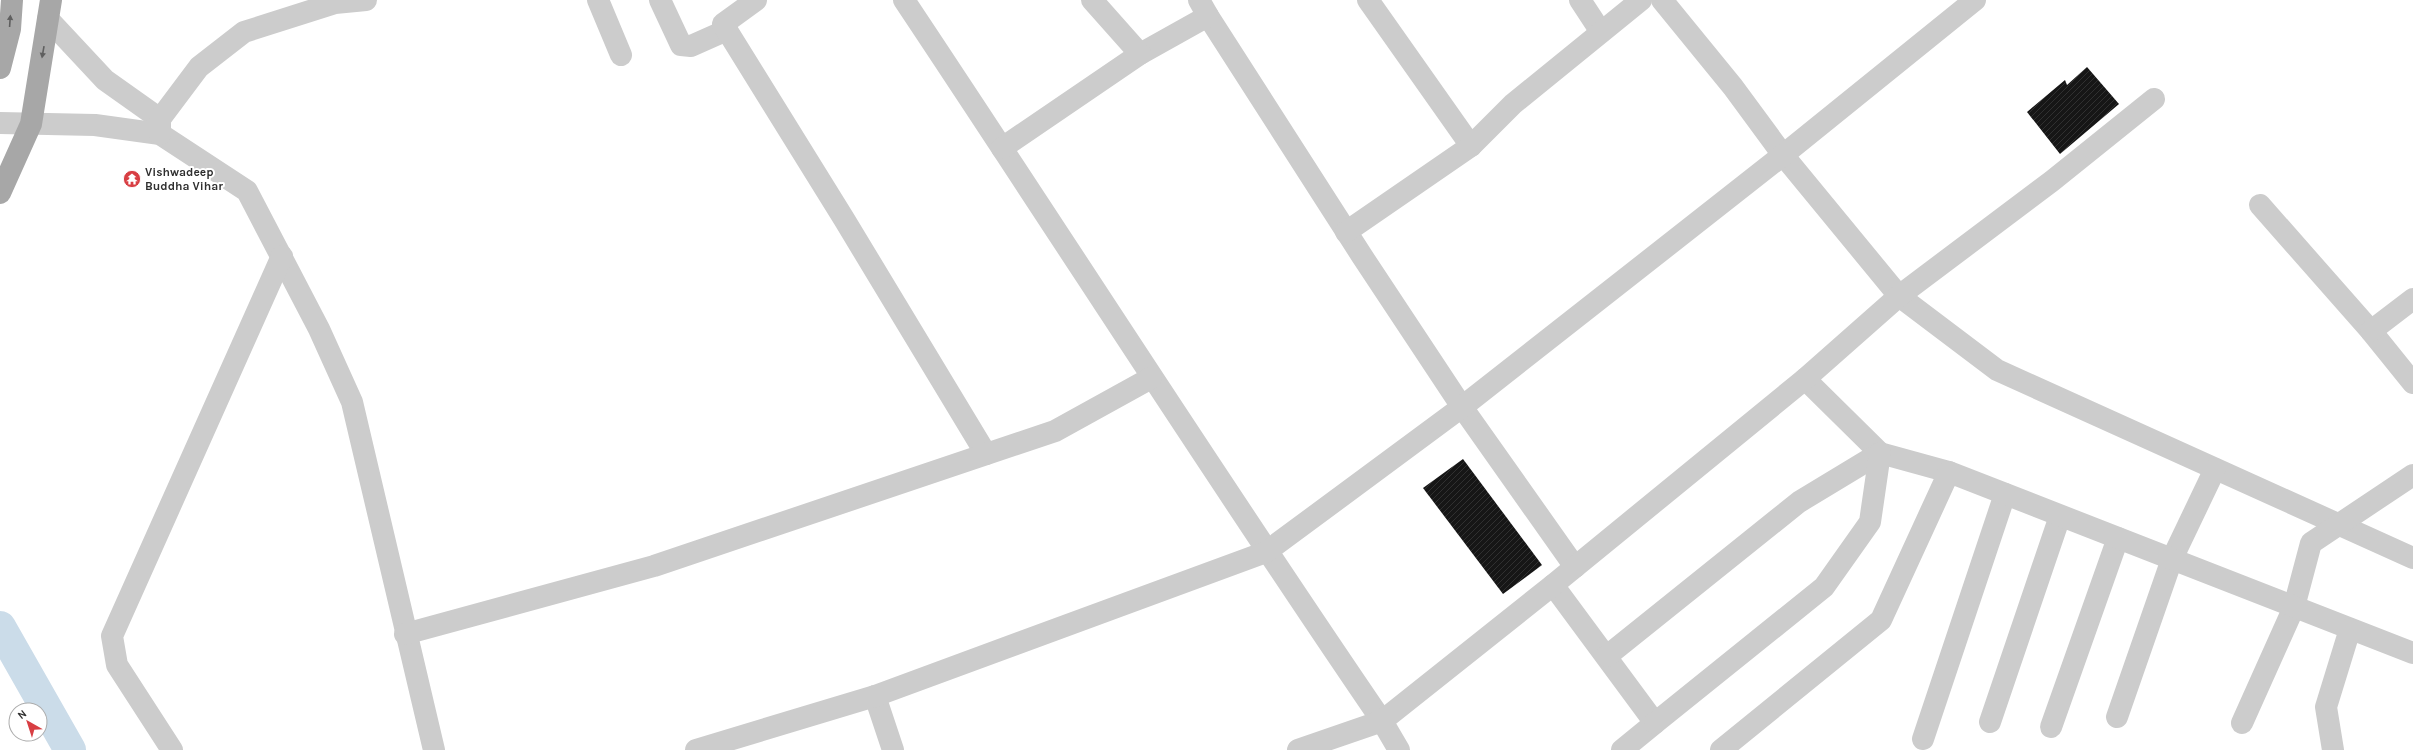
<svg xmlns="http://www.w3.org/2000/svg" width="2413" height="750" font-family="Karla,sans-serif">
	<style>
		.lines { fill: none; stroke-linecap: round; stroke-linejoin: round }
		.river { stroke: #cbdce9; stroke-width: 32 }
		.building { fill: url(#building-hatch) }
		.minor { stroke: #ccc; stroke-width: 22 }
		.major { stroke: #a7a7a7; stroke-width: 22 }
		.oneway { fill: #5f5f5f }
		.labels { text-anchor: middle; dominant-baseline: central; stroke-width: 4; stroke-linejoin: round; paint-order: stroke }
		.poi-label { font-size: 12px; font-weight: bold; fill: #2f2f2f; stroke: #fff; text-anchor: start }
	</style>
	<defs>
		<pattern id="building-hatch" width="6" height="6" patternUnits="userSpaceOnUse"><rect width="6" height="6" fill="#161616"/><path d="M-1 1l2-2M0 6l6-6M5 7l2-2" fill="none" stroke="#303030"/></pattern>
	</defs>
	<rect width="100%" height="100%" fill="#fff"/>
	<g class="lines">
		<path class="river" d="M0 627 70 750"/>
	</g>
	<g class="building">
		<path d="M2087 67 2119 104 2060 154 2027 112 2065 80 2067 85Z"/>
		<path d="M1463 459 1542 565 1503 594 1423 488Z"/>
	</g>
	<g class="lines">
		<g class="minor">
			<path d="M598 0 621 55"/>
			<path d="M660 0 681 45 691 46 727 30"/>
			<path d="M756 0 723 24 844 219 986 454"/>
			<path d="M904 0C1064 240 1219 483 1382 721L1399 750"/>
			<path d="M1368 0 1471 146"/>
			<path d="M1580 0 1601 32"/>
			<path d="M1662 0 1733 87 1783 155 1899 296 1997 370 2413 558"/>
			<path d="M1208 16 1362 256 1462 407 1575 567"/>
			<path d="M48 19 105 80 160 119"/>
			<path d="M1140 54 1208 16 1199 0"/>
			<path d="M0 123 95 125 160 134 247 191 319 329 352 402 434 750"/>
			<path d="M160 134V119L199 67 244 32 335 3 366 0"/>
			<path d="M1002 148 1140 54 1092 0"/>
			<path d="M2260 205 2371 331 2413 383"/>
			<path d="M1346 232 1471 146 1513 104 1641 0"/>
			<path d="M2371 331 2413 299"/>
			<path d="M1805 379 1880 453 1949 472"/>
			<path d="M1553 585 1655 723 1622 750"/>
			<path d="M405 634 654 566 1055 431 1151 378"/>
			<path d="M1607 656 1799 502 1880 453"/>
			<path d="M875 696 893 750"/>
			<path d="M2117 717 2172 559 2215 469"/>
			<path d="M1990 722 2060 516"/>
			<path d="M1655 723 1824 587 1870 522 1880 453"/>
			<path d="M2242 723 2294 607 2311 543 2413 475"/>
			<path d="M2051 727 2118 538"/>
			<path d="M1923 739 2005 494"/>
			<path d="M172 750 117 665 112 636 282 256"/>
			<path d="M696 750 875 696 1266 552 1462 407 1783 155 1975 0"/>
			<path d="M1298 750 1382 721 1553 585 1805 379 1899 296 2052 181 2154 99"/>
			<path d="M1721 750 1881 620 1949 472 2413 653"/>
			<path d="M2333 750 2326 707 2350 629"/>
		</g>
		<g class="major">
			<path d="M0 68 10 29 12 0"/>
			<path d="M0 193 31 124 51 0"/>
		</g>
	</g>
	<defs><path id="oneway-solid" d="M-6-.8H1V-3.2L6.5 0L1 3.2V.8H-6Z"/></defs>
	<g class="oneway">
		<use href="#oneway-solid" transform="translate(10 21) rotate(-86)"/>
		<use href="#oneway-solid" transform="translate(43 52) rotate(100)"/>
	</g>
	<defs>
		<symbol id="temple-disc" viewBox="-11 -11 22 22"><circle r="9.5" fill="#d83e43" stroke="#fff"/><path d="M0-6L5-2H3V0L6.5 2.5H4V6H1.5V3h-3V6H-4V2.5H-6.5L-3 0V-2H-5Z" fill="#fff"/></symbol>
	</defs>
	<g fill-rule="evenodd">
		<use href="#temple-disc" x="122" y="169" width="20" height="20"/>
	</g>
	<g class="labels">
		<g class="poi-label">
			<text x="145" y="172">Vishwadeep<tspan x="145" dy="14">Buddha Vihar</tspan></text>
		</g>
	</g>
	<g transform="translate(28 722) rotate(321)"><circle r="19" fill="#ffffff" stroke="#acacac"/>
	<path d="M0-3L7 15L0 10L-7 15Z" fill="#d83e43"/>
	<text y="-6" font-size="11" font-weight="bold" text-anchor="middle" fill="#2f2f2f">N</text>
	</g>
</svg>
